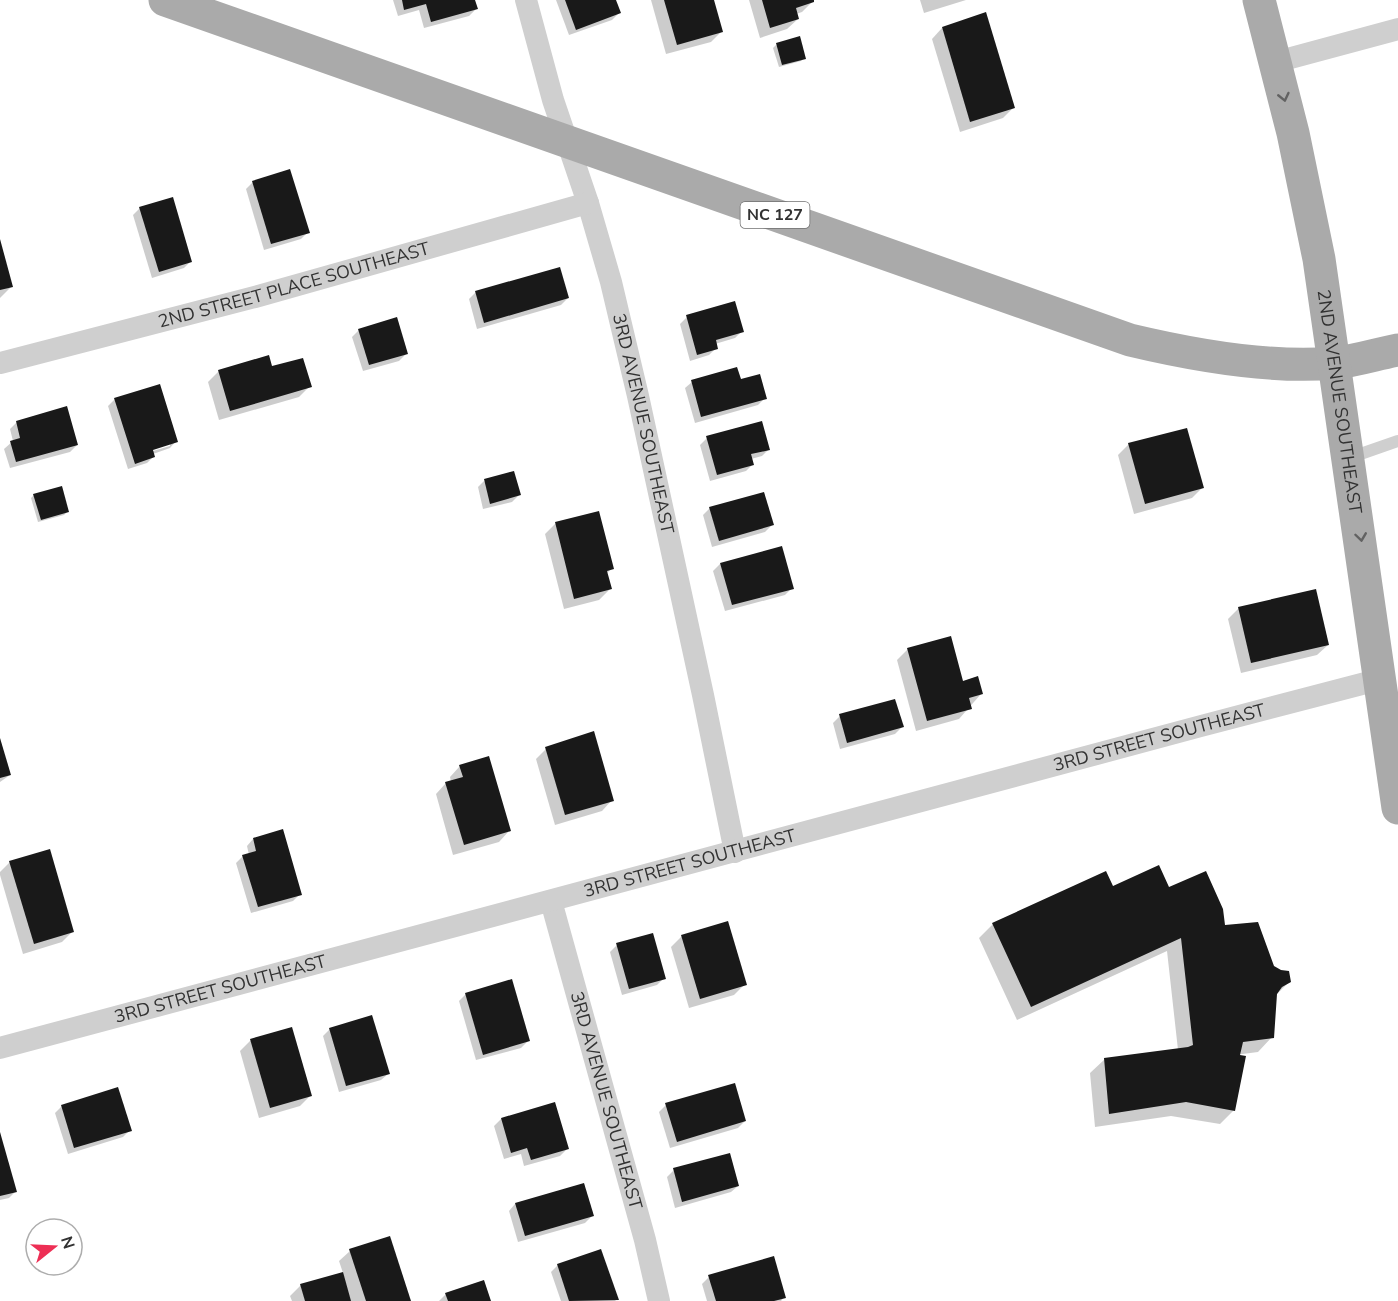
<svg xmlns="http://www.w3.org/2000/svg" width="1398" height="1301" font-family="'Nunito Sans',sans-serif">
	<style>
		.shadow { fill: #0003; fill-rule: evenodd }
		.building { fill: #191919 }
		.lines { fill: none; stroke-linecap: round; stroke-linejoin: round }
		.service { stroke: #cfcfcf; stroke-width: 12 }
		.minor { stroke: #cfcfcf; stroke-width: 22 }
		.primary { stroke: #aaa; stroke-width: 33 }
		.oneway { stroke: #626262 }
		.labels { text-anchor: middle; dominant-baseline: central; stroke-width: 6; stroke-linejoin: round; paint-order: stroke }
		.shield { fill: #fff; stroke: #707070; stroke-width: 1.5 }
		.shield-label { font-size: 16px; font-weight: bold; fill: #323232 }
		.street-label { font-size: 18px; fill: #323232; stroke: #fff }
	</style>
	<rect width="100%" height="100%" fill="#fff"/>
	<g class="shadow">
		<path d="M393 0H473L476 9 469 16 424 28 419 10 398 16Z"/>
		<path d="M556 0H615L619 13 612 20 569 35Z"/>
		<path d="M651 0H713L722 31 711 42 666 54Z"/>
		<path d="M749 0H812V2L802 12 796 14 798 19 787 29 760 38Z"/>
		<path d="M920 0H966L924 13Z"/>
		<path d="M942 28 1014 107 1003 118 960 132 932 39Z"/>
		<path d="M776 45 804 58 801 61 779 67 773 48Z"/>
		<path d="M253 182 308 232 301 239 264 250 246 189Z"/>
		<path d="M140 208 191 261 184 268 152 278 133 215Z"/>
		<path d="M0 242 12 286 0 298Z"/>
		<path d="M476 292 568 298 561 305 477 329 469 299Z"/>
		<path d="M687 317 742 331 735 338 715 344 716 348 709 355 690 361 680 324Z"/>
		<path d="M359 330 406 354 399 361 363 371 352 337Z"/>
		<path d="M271 368 310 386 299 397 219 420 208 382 219 371Z"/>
		<path d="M740 381 765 398 758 405 695 423 685 388 692 382Z"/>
		<path d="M115 399 176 441 170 448 153 454 154 456 147 463 128 469 108 406ZM170 443V446L146 453 145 451Z"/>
		<path d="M17 422 77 445 70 452 10 468 4 449 13 441 10 429Z"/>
		<path d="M707 438 769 449 762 456 751 459 753 464 746 471 710 481 700 445Z"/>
		<path d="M1129 444 1202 488 1192 498 1134 514 1118 455Z"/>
		<path d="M484 481 519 495 512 502 483 509 478 487Z"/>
		<path d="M34 495 67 512 64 515 38 522 31 498Z"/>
		<path d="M710 508 772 525 765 532 712 547 703 515Z"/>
		<path d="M598 513 612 568 606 574 610 589 599 600 564 609 545 534 555 524Z"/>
		<path d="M720 564 792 588 785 595 725 611 713 571Z"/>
		<path d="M1239 608 1328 645 1317 655 1241 673 1228 619Z"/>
		<path d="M908 649 981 694 959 719 916 731 897 660Z"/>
		<path d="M840 716 902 727 895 734 840 749 833 723Z"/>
		<path d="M0 741 10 775 0 782Z"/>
		<path d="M546 749 612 800 602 811 555 825 536 759Z"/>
		<path d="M460 766 509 831 499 842 453 855 436 794 446 783 451 782 450 777Z"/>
		<path d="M253 839 300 894 293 901 251 913 236 863 243 856 249 855 247 846Z"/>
		<path d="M10 862 73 931 62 942 23 954 0 875V872Z"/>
		<path d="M1112 888 1169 889 1223 927 1289 982 1276 995 1272 1037 1258 1052 1235 1055 1234 1110 1220 1124 1171 1116 1095 1127 1090 1073 1105 1059 1178 1050 1167 951 1017 1020 979 938 993 924Z"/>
		<path d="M682 936 745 984 734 995 689 1008 671 947Z"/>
		<path d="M617 945 664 978 657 985 622 995 610 952Z"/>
		<path d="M466 994 528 1041 521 1048 476 1060 459 1001Z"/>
		<path d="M291 1029 310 1096 300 1106 259 1118 240 1051 250 1041Z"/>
		<path d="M330 1029 388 1074 381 1080 339 1092 323 1036Z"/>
		<path d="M554 1104 567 1149 560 1156 524 1166 521 1154 504 1159 494 1126 501 1119Z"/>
		<path d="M666 1105 745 1121 738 1128 670 1148 659 1112Z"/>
		<path d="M62 1106 130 1130 123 1137 68 1154 55 1113Z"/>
		<path d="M0 1136 16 1191 9 1198 0 1200Z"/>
		<path d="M674 1170 738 1186 731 1192 675 1208 667 1177Z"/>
		<path d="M515 1204 592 1216 585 1223 518 1242 509 1211Z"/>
		<path d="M350 1251 409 1301H292L290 1296 301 1285 343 1273 339 1261Z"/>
		<path d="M558 1265 617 1299 615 1301H561L551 1272Z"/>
		<path d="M709 1277 784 1297 781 1301H707L702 1284Z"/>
		<path d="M446 1294 490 1301H439Z"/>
	</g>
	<g class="building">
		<path d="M402 0H475L478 9 431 22 426 4 404 10Z"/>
		<path d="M565 0H616L621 13 576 30Z"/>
		<path d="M664 0H714L723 32 677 45Z"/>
		<path d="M762 0H814V2L796 8 799 19 770 28Z"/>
		<path d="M986 12 1015 108 970 122 942 27Z"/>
		<path d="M800 36 806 59 782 65 776 43Z"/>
		<path d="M290 169 310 233 271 244 252 181Z"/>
		<path d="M173 197 192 262 159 272 139 207Z"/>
		<path d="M0 239 13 287 0 290Z"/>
		<path d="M560 267 569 298 484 323 475 291Z"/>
		<path d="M735 301 744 332 716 340 718 349 697 355 686 315Z"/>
		<path d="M397 317 408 354 369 365 358 329Z"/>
		<path d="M269 355 272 366 303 358 312 387 230 411 218 370Z"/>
		<path d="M737 367 741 379 760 374 767 399 701 417 691 380Z"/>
		<path d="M160 384 178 442 153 450 155 457 135 464 114 398Z"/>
		<path d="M67 406 78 445 16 462 10 441 20 438 16 421Z"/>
		<path d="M762 421 770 450 751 454 754 465 717 475 706 436Z"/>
		<path d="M1187 428 1204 488 1145 504 1128 443Z"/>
		<path d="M514 471 521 495 490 504 484 479Z"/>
		<path d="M62 486 69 512 41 520 33 494Z"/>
		<path d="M764 492 774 525 719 541 709 507Z"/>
		<path d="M599 511 614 569 607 571 612 589 574 599 555 522Z"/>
		<path d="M782 546 794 589 732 605 720 563Z"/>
		<path d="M1316 589 1329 645 1251 663 1238 607Z"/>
		<path d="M951 636 963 681 978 676 983 694 969 698 972 709 927 721 907 648Z"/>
		<path d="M895 699 904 727 847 743 839 714Z"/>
		<path d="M594 731 614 801 565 815 545 747Z"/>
		<path d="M0 738 11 775 0 778Z"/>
		<path d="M489 756 511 831 464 845 445 782 463 777 459 765Z"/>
		<path d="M283 829 302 895 258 907 242 855 256 851 253 838Z"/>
		<path d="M50 849 74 932 34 944 9 861Z"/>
		<path d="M1159 865 1169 887 1206 871 1223 909 1225 925 1258 922 1274 966 1281 970 1289 971 1291 982 1282 987 1277 994 1274 1038 1243 1042 1240 1055 1246 1056 1235 1111 1186 1102 1109 1114 1104 1058 1188 1047 1193 1045 1181 938 1031 1007 992 923 1106 871 1113 886Z"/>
		<path d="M728 921 747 985 700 999 681 935Z"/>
		<path d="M653 933 666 979 629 989 616 943Z"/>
		<path d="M512 979 530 1041 483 1055 465 993Z"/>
		<path d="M372 1015 390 1074 346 1086 329 1028Z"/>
		<path d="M292 1027 312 1096 270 1108 250 1039Z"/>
		<path d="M735 1083 746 1121 677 1142 665 1103Z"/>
		<path d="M118 1087 132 1131 74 1148 61 1105Z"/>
		<path d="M555 1102 569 1149 531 1160 527 1148 511 1153 501 1118Z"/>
		<path d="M0 1132 17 1192 0 1196Z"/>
		<path d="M730 1153 739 1186 682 1202 673 1168Z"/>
		<path d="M584 1183 594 1216 525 1236 515 1203Z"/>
		<path d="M390 1236 411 1301H366L349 1249Z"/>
		<path d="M601 1249 619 1300 569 1301 557 1264Z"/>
		<path d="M774 1256 786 1298 774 1301H716L708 1275Z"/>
		<path d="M343 1272 351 1301H305L300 1284Z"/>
		<path d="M484 1280 491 1301H448L445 1293Z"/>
	</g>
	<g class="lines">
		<path class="service" d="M1349 458 1398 441"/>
		<g class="minor">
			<path id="s1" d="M526 0 553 100 588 203 611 282 638 396 703 695 735 852"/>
			<path d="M1276 62 1398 29"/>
			<path id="s2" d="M0 363 255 297 588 203"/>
			<path id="s3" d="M551 901 645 1240 659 1301"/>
			<path id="s4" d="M0 1048 1201 726 1381 679"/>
		</g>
		<g class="primary">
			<path d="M165 0 1130 340C1193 355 1269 369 1335 363 1356 361 1377 354 1398 350"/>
			<path id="s5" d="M1259 0 1293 133 1319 259 1398 808"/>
		</g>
	</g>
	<defs><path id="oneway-chevron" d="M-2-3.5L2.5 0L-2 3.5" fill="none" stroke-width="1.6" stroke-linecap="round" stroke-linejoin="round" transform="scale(1.5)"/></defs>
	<g class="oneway">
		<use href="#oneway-chevron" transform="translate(1284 97) rotate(77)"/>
		<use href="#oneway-chevron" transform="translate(1361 537) rotate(82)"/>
	</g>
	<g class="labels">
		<rect class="shield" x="740.5" y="202" width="69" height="26" rx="4.5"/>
		<g class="shield-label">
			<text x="775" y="215">NC 127</text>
		</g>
		<g class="street-label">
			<text stroke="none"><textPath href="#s2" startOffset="304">2ND STREET PLACE SOUTHEAST</textPath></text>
			<text stroke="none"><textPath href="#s5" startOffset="410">2ND AVENUE SOUTHEAST</textPath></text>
			<text stroke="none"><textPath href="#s1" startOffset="440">3RD AVENUE SOUTHEAST</textPath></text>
			<text stroke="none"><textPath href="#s4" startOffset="1200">3RD STREET SOUTHEAST</textPath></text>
			<text stroke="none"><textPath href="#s4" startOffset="714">3RD STREET SOUTHEAST</textPath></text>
			<text stroke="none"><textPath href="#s4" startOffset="228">3RD STREET SOUTHEAST</textPath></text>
			<text stroke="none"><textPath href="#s3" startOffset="207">3RD AVENUE SOUTHEAST</textPath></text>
		</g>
	</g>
	<g transform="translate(54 1247) rotate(72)"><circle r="28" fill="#ffffff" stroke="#adadad" stroke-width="1.5"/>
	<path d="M0-4.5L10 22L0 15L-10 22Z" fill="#ed2f55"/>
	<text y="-9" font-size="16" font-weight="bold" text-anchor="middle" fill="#323232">N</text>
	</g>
</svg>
